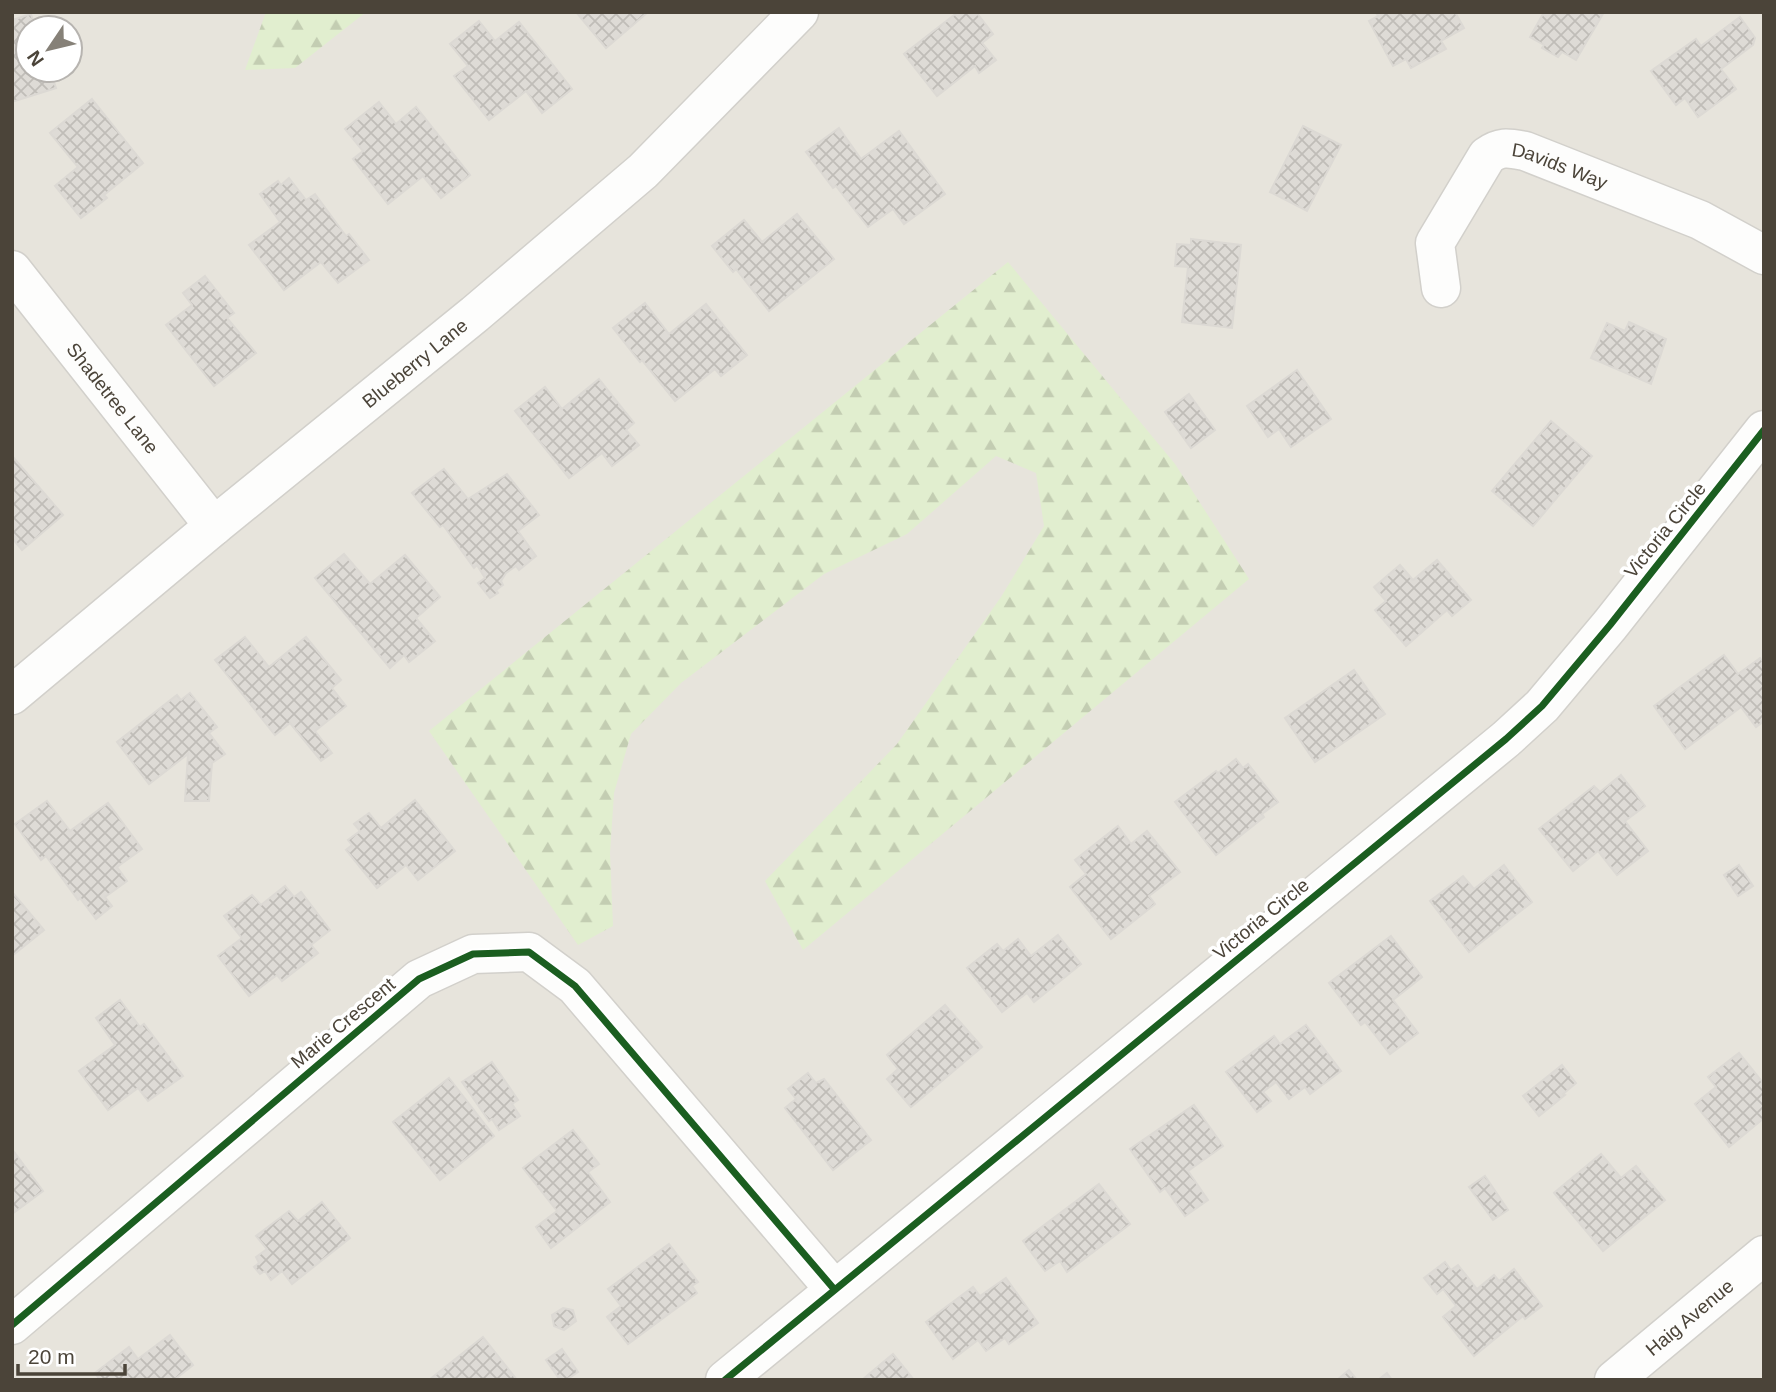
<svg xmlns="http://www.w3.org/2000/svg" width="1776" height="1392" font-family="Arial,sans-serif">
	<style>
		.residential { fill: #e7e4dc; fill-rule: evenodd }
		.forest { fill: url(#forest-firs) }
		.building { fill: url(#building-cross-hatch); stroke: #dcd9d4; stroke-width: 2 }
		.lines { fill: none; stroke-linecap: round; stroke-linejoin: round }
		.minor-casing { stroke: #d2d0cb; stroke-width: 41 }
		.minor { stroke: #fdfdfc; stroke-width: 38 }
		.cycleway-casing { stroke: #fff; stroke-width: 11 }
		.cycleway { stroke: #1b5e20; stroke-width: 7 }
		.labels { text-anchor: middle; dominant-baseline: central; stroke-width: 7; stroke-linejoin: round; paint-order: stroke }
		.street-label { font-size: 19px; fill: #4b4439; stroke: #fff }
	</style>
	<defs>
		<pattern id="forest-firs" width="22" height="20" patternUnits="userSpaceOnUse" patternTransform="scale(1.75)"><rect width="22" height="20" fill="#e1eecf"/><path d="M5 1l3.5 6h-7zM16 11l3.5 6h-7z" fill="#c3cdb2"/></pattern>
		<pattern id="building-cross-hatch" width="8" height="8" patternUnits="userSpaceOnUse" patternTransform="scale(1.75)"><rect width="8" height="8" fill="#dedbd6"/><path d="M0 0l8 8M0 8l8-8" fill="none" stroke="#c0bdb8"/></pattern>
	</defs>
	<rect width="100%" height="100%" fill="#f4f2ee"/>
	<path class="residential" d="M12 12H1764V1380H12ZM28 28H70V70H28Z"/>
	<g class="forest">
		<path d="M266 12H366L295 68 245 70Z"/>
		<path d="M1008 262 1175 464 1249 579 803 950 765 881 897 744 1001 597 1044 526 1036 473 996 456 907 534 824 574 681 683 631 734 614 793 610 853 613 926 578 945 429 731Z"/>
	</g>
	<g class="building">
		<path d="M576 12H648L606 48Z"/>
		<path d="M958 12H976L993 34 982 43 996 60 979 73 975 66 937 96 904 54Z"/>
		<path d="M1376 12H1455L1464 28 1441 41 1446 49 1411 68 1406 59 1393 66 1369 21 1378 16Z"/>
		<path d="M1544 12H1604L1576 60 1562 52 1558 57 1542 48 1544 45 1530 37Z"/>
		<path d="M31 14 35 28H28V70H50L56 88 12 102V20Z"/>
		<path d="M1740 17 1755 38 1753 45 1721 69 1736 89 1698 117 1685 98 1676 105 1651 71 1696 39 1701 46Z"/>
		<path d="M479 21 495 41 519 22 572 89 542 113 526 91 489 120 454 76 468 66 450 44Z"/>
		<path d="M92 99 143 163 104 195 107 198 81 218 55 186 78 167 50 133Z"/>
		<path d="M379 102 396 124 416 107 470 175 441 198 423 176 388 204 353 159 363 151 345 129Z"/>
		<path d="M1303 126 1341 145 1307 211 1270 192Z"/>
		<path d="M839 128 861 159 899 131 945 194 904 224 893 209 868 227 836 186 833 188 806 152Z"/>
		<path d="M289 178 306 200 315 194 346 236 349 234 369 260 338 283 321 262 284 290 249 245 280 222 260 194 278 181 281 185Z"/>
		<path d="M797 214 834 259 769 311 736 269 733 272 712 246 744 220 762 242Z"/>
		<path d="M1191 239 1241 245 1232 328 1182 322 1188 267 1175 266 1177 244 1191 245Z"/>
		<path d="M205 276 234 313 227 318 256 353 214 386 166 325 192 305 183 293Z"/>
		<path d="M645 303 669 334 706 304 747 355 721 376 715 369 675 401 642 360 640 362 613 328Z"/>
		<path d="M1629 322 1666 339 1651 384 1591 358 1607 323 1625 331Z"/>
		<path d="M1297 370 1331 419 1291 447 1279 429 1268 437 1247 406Z"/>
		<path d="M599 379 634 423 626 430 639 445 612 466 602 453 569 478 515 411 545 387 562 409Z"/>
		<path d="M1189 394 1215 430 1191 448 1165 412Z"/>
		<path d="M1551 421 1592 456 1533 526 1492 491Z"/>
		<path d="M12 456 63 515 22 550 12 538Z"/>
		<path d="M444 469 468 499 507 474 539 515 518 531 536 556 519 570 516 566 506 573 501 581 503 585 496 590 498 593 490 598 478 583 485 578 477 565 474 568 443 525 440 527 412 493Z"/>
		<path d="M344 554 370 584 405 555 440 597 416 618 435 641 409 662 404 655 390 668 315 578Z"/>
		<path d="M1437 560 1471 600 1452 616 1447 610 1406 646 1375 610 1386 601 1374 587 1400 565 1413 580Z"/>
		<path d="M245 637 269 667 306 637 341 680 332 688 346 706 315 731 332 753 321 761 290 723 275 735 215 660Z"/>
		<path d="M1724 655 1738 674 1760 658 1764 663V721L1756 727 1741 707 1685 749 1654 706Z"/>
		<path d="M1354 670 1385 714 1315 762 1285 718Z"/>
		<path d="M190 693 217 727 209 733 225 754 212 763 209 801H185L188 754 149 784 117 742 177 695 181 700Z"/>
		<path d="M1236 759 1243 768 1248 764 1278 802 1262 814 1264 817 1216 855 1175 802 1216 771 1218 773Z"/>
		<path d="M1621 775 1645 806 1625 821 1648 851 1617 875 1598 851 1573 871 1539 829 1594 786 1600 792Z"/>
		<path d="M415 800 455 851 418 880 406 865 377 888 346 850 352 845 348 840 360 831 354 824 369 813 381 828Z"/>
		<path d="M47 801 70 831 108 803 142 849 117 867 127 881 105 897 112 906 96 919 80 898 78 900 46 856 41 860 15 824Z"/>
		<path d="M1118 826 1131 844 1147 831 1180 872 1149 896 1155 904 1111 939 1070 887 1086 874 1075 860Z"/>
		<path d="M1504 865 1532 902 1469 952 1430 901 1463 876 1474 889Z"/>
		<path d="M1739 865 1753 886 1738 896 1724 875Z"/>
		<path d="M285 886 294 897 301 892 330 930 311 945 318 953 282 981 277 975 249 996 218 956 242 938 224 916 252 895 261 905Z"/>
		<path d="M12 892 44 930 12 956Z"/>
		<path d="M1058 935 1081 964 1034 1002 1027 993 1002 1012 967 968 997 944 1003 951 1018 939 1031 956Z"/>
		<path d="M1391 936 1422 977 1393 1000 1418 1033 1390 1054 1365 1022 1361 1025 1329 983Z"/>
		<path d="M120 1000 140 1027 144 1024 183 1076 148 1101 138 1088 108 1110 79 1071 115 1045 96 1018Z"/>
		<path d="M945 1005 982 1047 911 1107 887 1079 898 1069 887 1055Z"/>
		<path d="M1306 1025 1341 1071 1310 1094 1305 1087 1289 1099 1276 1082 1263 1092 1271 1101 1257 1112 1226 1072 1274 1036 1280 1044Z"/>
		<path d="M1739 1053 1764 1084V1118L1729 1147 1695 1104 1716 1087 1708 1077Z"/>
		<path d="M492 1062 518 1100 512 1104 520 1116 499 1130 492 1119 489 1121 462 1082Z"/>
		<path d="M1562 1065 1576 1083 1563 1094 1565 1095 1539 1116 1523 1096Z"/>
		<path d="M808 1073 816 1083 824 1079 871 1140 833 1170 785 1108 796 1099 788 1089Z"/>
		<path d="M449 1078 494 1136 440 1180 393 1122Z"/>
		<path d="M1194 1105 1223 1146 1188 1171 1208 1200 1185 1216 1165 1188 1160 1192 1130 1149Z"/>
		<path d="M573 1130 599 1164 588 1172 610 1202 551 1248 536 1227 557 1211 523 1168Z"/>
		<path d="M12 1149 43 1191 12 1214Z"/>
		<path d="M1601 1154 1621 1178 1636 1166 1665 1200 1603 1251 1554 1193Z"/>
		<path d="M1485 1176 1508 1210 1493 1220 1469 1187Z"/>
		<path d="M1099 1184 1130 1224 1067 1272 1060 1261 1045 1271 1023 1241Z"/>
		<path d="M322 1202 350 1238 292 1284 282 1271 271 1280 265 1271 260 1274 254 1267 259 1263 256 1257 267 1249 256 1236 289 1211 298 1221Z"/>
		<path d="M669 1244 698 1282 692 1286 697 1293 628 1344 607 1317 621 1306 608 1289Z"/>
		<path d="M1445 1262 1451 1270 1458 1265 1477 1289 1494 1275 1499 1281 1514 1269 1542 1306 1525 1319 1523 1316 1474 1356 1443 1317 1456 1306 1443 1289 1437 1294 1424 1278Z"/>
		<path d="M1006 1278 1038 1323 1009 1344 1005 1338 986 1351 978 1340 953 1359 926 1322 973 1287 980 1296Z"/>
		<path d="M563 1308 573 1310 576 1321 564 1330 554 1326 552 1315Z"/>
		<path d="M170 1335 193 1365 174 1380H100L95 1373 129 1347 138 1359Z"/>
		<path d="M483 1337 517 1380H429Z"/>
		<path d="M562 1349 578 1372 566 1380H560L546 1360Z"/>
		<path d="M893 1354 914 1380H862Z"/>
		<path d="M1349 1370 1357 1380H1337Z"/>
		<path d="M1387 1373 1392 1380H1378Z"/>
	</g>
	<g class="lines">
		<defs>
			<g id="minor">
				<path id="s1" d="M12 270 214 526"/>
				<path id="s2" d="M1441 288 1435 243 1487 156C1501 146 1508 148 1525 151L1700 220 1764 255"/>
				<path id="s3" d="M12 695 214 526 475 314 643 171 799 12"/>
				<path d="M12 1325 419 979 473 954 529 952 575 986 834 1289"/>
				<path d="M725 1380 1506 739 1542 706 1610 625 1764 430"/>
				<path id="s4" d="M1614 1380 1764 1255"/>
			</g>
		</defs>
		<use href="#minor" class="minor-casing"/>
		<use href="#minor" class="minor"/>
		<defs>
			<g id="cycleway">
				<path d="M12 1325 419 979 473 954 529 952 575 986 834 1289"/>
				<path d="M725 1380 1506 739 1542 706 1610 625 1764 430"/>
			</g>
		</defs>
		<use href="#cycleway" class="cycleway-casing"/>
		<use href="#cycleway" class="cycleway"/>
	</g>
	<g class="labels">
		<g class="street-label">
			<text stroke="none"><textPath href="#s2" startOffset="224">Davids Way</textPath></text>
			<text stroke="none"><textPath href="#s3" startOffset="522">Blueberry Lane</textPath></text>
			<text stroke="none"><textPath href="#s1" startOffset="163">Shadetree Lane</textPath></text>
			<text transform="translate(1665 530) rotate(-51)">Victoria Circle</text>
			<text transform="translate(1261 919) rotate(-39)">Victoria Circle</text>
			<text transform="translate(343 1023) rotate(-40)">Marie Crescent</text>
			<text stroke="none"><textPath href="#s4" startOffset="98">Haig Avenue</textPath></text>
		</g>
	</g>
	<rect width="1776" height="1392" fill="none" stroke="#4b4439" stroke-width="28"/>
	<g transform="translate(49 49) rotate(235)"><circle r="33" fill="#ffffff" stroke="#b7b4b0" stroke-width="2"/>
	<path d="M0-5L12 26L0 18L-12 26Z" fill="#868178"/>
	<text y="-10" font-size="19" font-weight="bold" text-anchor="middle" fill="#4b4439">N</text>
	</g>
	<path d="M18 1364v10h107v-10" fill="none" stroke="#4b4439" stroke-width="3.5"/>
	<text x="28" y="1364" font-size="21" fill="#4b4439" stroke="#ffffff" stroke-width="5" paint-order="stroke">20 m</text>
</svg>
